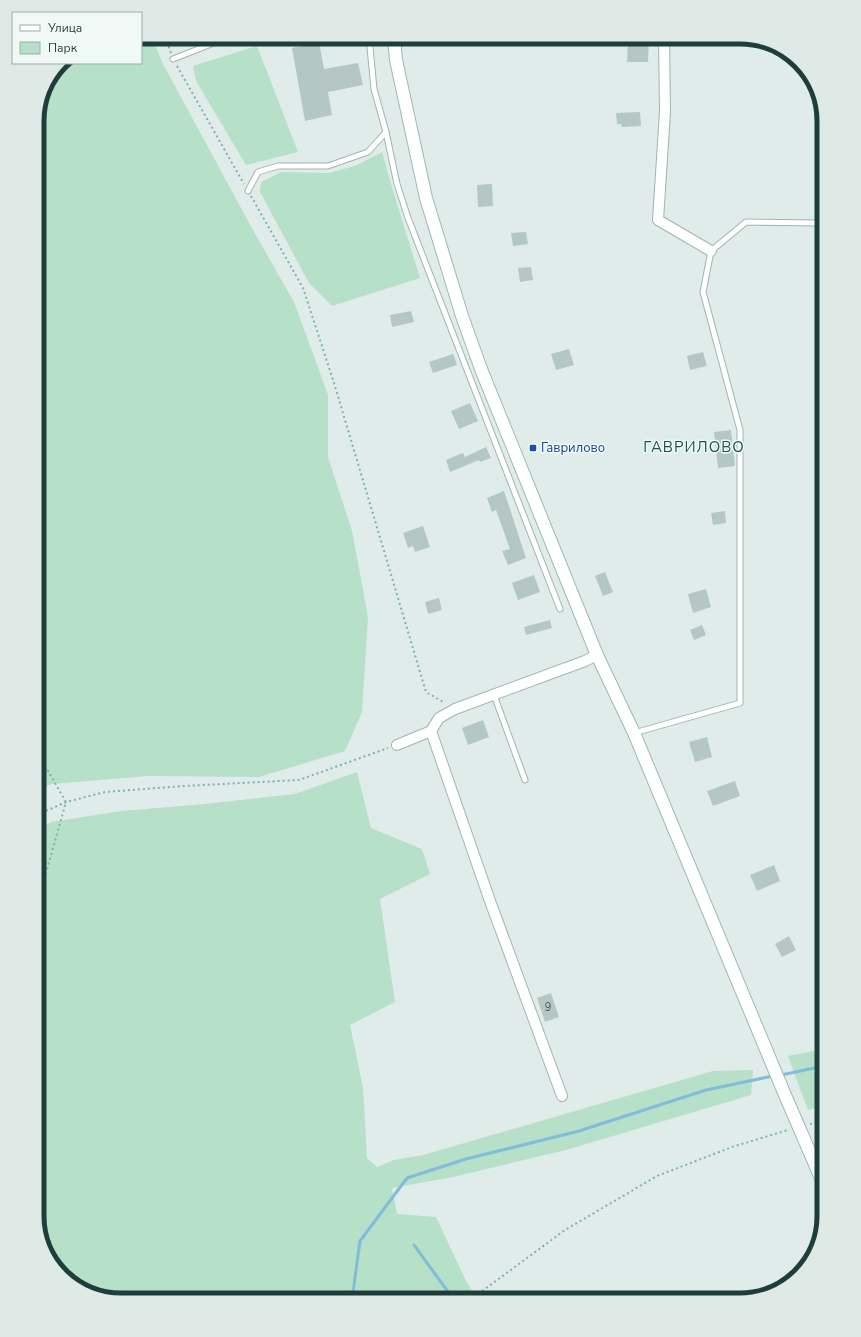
<svg xmlns="http://www.w3.org/2000/svg" width="861" height="1337" font-family="'Nunito Sans',sans-serif">
	<style>
		.green { fill: #b6e0c8 }
		.lines { fill: none; stroke-linecap: round; stroke-linejoin: round }
		.stream { stroke: #81bdd8; stroke-width: 3 }
		.building { fill: #b5c7c2 }
		.lane-casing { stroke: #a2b4b1; stroke-width: 7 }
		.street-casing { stroke: #a2b4b1; stroke-width: 12 }
		.secondary-casing { stroke: #9db9b3; stroke-width: 14 }
		.path { stroke: #7cb3ab; stroke-width: 2; stroke-dasharray: 2 3; stroke-linecap: butt }
		.lane { stroke: #fff; stroke-width: 5 }
		.street { stroke: #fff; stroke-width: 10 }
		.secondary { stroke: #fff; stroke-width: 12 }
		.transit-dot { fill: #1a4fb4; stroke: #f0f9f6; stroke-width: 1.5 }
		.labels { text-anchor: middle; dominant-baseline: central; stroke-width: 3; stroke-linejoin: round; paint-order: stroke }
		.number-label { font-size: 11px; fill: #44605d }
		.transit-label { font-size: 13px; fill: #164399; stroke: #f0f9f6; text-anchor: start }
		.quarter-label { font-size: 15px; letter-spacing: 1px; fill: #18534d; stroke: #f0f9f6 }
		.rim { fill: none; stroke: #1e3e3b; stroke-width: 5 }
	</style>
	<rect width="100%" height="100%" fill="#e0ece9"/>
	<g class="green">
		<path d="M141 37H152L163 64 253 230 294 302 328 395V457L352 531 368 617 362 712 345 751 259 777 148 776 52 784 37 789V116L46 84 61 63H141Z"/>
		<path d="M257 46 298 152 246 165 196 81 193 66Z"/>
		<path d="M382 152 391 184 420 278 332 306 309 283 260 192 261 182 281 172 328 173 355 166Z"/>
		<path d="M357 772 371 828 422 849 430 874 380 899 395 1002 350 1025 363 1087 367 1158 377 1167 394 1160 423 1155 713 1071 753 1070 751 1095 566 1150 453 1177 392 1188 397 1214 436 1217 467 1283 479 1300H116L75 1286 46 1253 37 1216V830L51 822 121 811 205 804 295 794Z"/>
		<path d="M824 1049V1106L808 1110 788 1056Z"/>
	</g>
	<g class="lines">
		<g class="stream">
			<path d="M781 1075 824 1066"/>
			<path d="M414 1245 454 1300"/>
			<path d="M352 1300 360 1241 407 1178 466 1159 579 1131 706 1090 773 1076"/>
		</g>
	</g>
	<g class="building">
		<path d="M628 37H649L648 62H627Z"/>
		<path d="M319 42 324 69 358 63 363 85 328 92 332 115 305 121 292 48Z"/>
		<path d="M640 112 641 126 622 127 621 124H617L616 113Z"/>
		<path d="M492 184 493 206 478 207 477 185Z"/>
		<path d="M526 232 528 244 513 246 511 233Z"/>
		<path d="M531 267 533 280 520 282 518 268Z"/>
		<path d="M411 311 414 322 392 327 390 315Z"/>
		<path d="M569 349 574 365 556 370 551 354Z"/>
		<path d="M703 352 707 366 690 370 687 356Z"/>
		<path d="M453 354 457 365 433 373 429 362Z"/>
		<path d="M470 403 478 421 459 429 451 411Z"/>
		<path d="M731 430 735 466 718 468 714 432Z"/>
		<path d="M486 447 491 458 480 462 479 460 450 472 446 460 463 453 465 457Z"/>
		<path d="M504 491 526 558 508 565 502 551 510 549 496 510 492 512 487 498Z"/>
		<path d="M725 511 726 523 713 525 711 513Z"/>
		<path d="M423 526 430 547 415 552 413 546 408 548 403 533Z"/>
		<path d="M605 572 613 592 603 596 595 576Z"/>
		<path d="M534 575 540 592 518 600 512 583Z"/>
		<path d="M706 589 711 607 693 613 688 594Z"/>
		<path d="M439 598 442 610 428 614 425 602Z"/>
		<path d="M550 620 552 628 526 635 524 627Z"/>
		<path d="M702 625 706 635 694 640 690 630Z"/>
		<path d="M483 720 489 737 468 745 462 728Z"/>
		<path d="M707 737 712 757 695 762 689 742Z"/>
		<path d="M735 781 740 796 713 806 707 791Z"/>
		<path d="M774 865 780 881 757 891 750 875Z"/>
		<path d="M789 936 796 950 782 957 775 944Z"/>
		<path d="M551 993 559 1017 545 1022 537 998Z"/>
	</g>
	<g class="lines">
		<defs>
			<g id="lane">
				<path d="M369 37 374 89 386 132 397 184 408 218 560 609"/>
				<path d="M173 59 229 37"/>
				<path d="M248 191 258 172 278 166H328L368 152 386 132"/>
				<path d="M494 695 525 780"/>
				<path d="M634 733 740 703V430L703 292 711 251 746 222 819 223 824 220"/>
			</g>
			<g id="street">
				<path d="M664 37 665 112 658 220 711 251"/>
				<path d="M431 731 490 901 562 1096"/>
				<path d="M397 745 431 731 439 718 455 709 585 661 597 655"/>
			</g>
			<path id="secondary" d="M394 37 396 60 426 198 462 316 481 369 597 655 634 733 785 1095 824 1185"/>
		</defs>
		<use href="#lane" class="lane-casing"/>
		<use href="#street" class="street-casing"/>
		<use href="#secondary" class="secondary-casing"/>
		<g class="path">
			<path d="M165 37 171 53"/>
			<path d="M177 66 244 184"/>
			<path d="M251 196 303 288 334 383 426 692 445 703"/>
			<path d="M37 815 66 802 105 792 184 786 299 780 388 748"/>
			<path d="M37 913 38 901 66 802 48 771 37 758"/>
			<path d="M810 1124 824 1120"/>
			<path d="M470 1300 565 1230 657 1176 732 1147 788 1130"/>
		</g>
		<use href="#lane" class="lane"/>
		<use href="#street" class="street"/>
		<use href="#secondary" class="secondary"/>
	</g>
	<rect class="transit-dot" x="529" y="444" width="8" height="8" rx="2"/>
	<g class="labels">
		<g class="number-label">
			<text x="548" y="1007">9</text>
		</g>
		<g class="transit-label">
			<text x="541" y="448">Гаврилово</text>
		</g>
		<g class="quarter-label">
			<text x="694" y="447">ГАВРИЛОВО</text>
		</g>
	</g>
	<path d="M0 0H861V1337H0ZM121 44H740A77 77 0 0 1 817 121V1216A77 77 0 0 1 740 1293H121A77 77 0 0 1 44 1216V121A77 77 0 0 1 121 44Z" fill="#dfeae7" fill-rule="evenodd"/>
	<path class="rim" d="M121 44H740A77 77 0 0 1 817 121V1216A77 77 0 0 1 740 1293H121A77 77 0 0 1 44 1216V121A77 77 0 0 1 121 44Z"/>
	<rect x="12" y="12" width="130" height="52" fill="#f0f9f6" stroke="#9caeab"/>
	<rect x="20" y="25" width="20" height="6" fill="#ffffff" stroke="#9caeab"/>
	<text x="48" y="32" font-size="12" fill="#1e3e3b">Улица</text>
	<rect x="20" y="42" width="20" height="12" fill="#b6e0c8" stroke="#9caeab"/>
	<text x="48" y="52" font-size="12" fill="#1e3e3b">Парк</text>
</svg>
